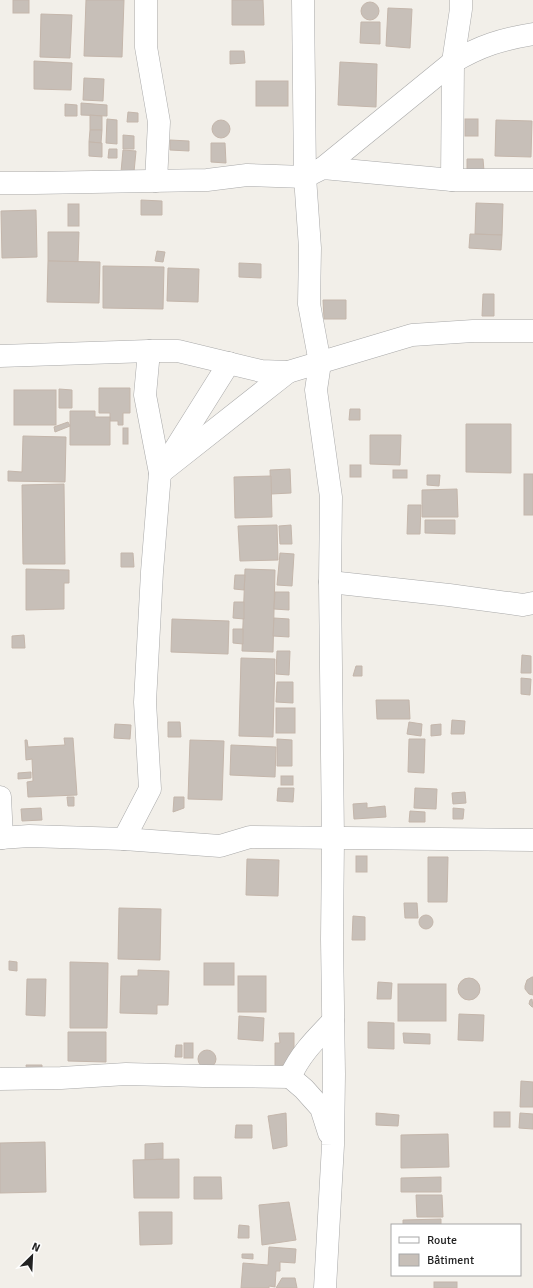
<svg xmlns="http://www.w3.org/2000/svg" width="533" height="1288" font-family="Signika,sans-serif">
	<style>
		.building { fill: #c7bfb8; stroke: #c4b6ab }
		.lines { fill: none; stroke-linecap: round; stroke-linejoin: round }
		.street-casing { stroke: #a9a9a9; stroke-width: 23 }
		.street { stroke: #fff; stroke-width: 22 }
	</style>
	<rect width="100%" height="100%" fill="#f2efe9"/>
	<g class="building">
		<rect x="13" y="0" width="16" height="13"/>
		<path d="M86 0H124L122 57 84 56Z"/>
		<path d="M232 0H263L264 25H232Z"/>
		<circle cx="370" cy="11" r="9"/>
		<path d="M388 8 412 9 410 48 386 46Z"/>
		<path d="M41 14 72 15 70 58 40 57Z"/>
		<path d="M361 22H380V44L360 43Z"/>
		<path d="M230 51H244L245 63 230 64Z"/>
		<path d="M34 61 72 63 71 90 34 89Z"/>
		<path d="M340 62 377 64 376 107 338 105Z"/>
		<path d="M84 78 104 79 103 101 83 100Z"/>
		<rect x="256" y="81" width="32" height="25"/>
		<path d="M81 103 107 105V116L81 115Z"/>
		<path d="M65 104 77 105V116H65Z"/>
		<path d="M128 112 138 113V122H127Z"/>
		<path d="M90 115 102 116V130H90Z"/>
		<path d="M107 119 117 120V144L106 143Z"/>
		<rect x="465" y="119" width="13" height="17"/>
		<path d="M496 120 532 121 531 157 495 156Z"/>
		<circle cx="221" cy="129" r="9"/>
		<path d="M90 130H102L101 143 89 142Z"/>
		<path d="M123 135 134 136V149H123Z"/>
		<path d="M170 140 189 141V151L170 150Z"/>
		<path d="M89 142 102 143V157L89 156Z"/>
		<path d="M211 143H225L226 163 211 162Z"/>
		<path d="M109 149H117V158H108Z"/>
		<path d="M123 150 136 151 134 172H121Z"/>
		<path d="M467 159H483L484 171H467Z"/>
		<path d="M141 200 162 201V215H141Z"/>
		<path d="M476 203 503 204 502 235 475 234Z"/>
		<rect x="68" y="204" width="11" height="22"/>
		<path d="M36 210 37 257 2 258 1 211Z"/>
		<path d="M48 232H79L78 262 48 261Z"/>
		<path d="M470 234 502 235 501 250 469 248Z"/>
		<path d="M157 251 165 252 163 262 155 261Z"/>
		<path d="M48 261 100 262 99 303 47 302Z"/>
		<path d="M239 263 261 264V278L239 277Z"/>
		<path d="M103 266 164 267 163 309 103 308Z"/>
		<path d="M168 268 199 269 198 302 167 301Z"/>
		<path d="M483 294H494V316H482Z"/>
		<path d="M323 300H346V319H324Z"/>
		<path d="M99 388H130V413H123V425H118V421H110V413H99Z"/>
		<path d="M59 389 72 390V408H59Z"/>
		<rect x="14" y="390" width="42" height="35"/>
		<path d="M350 409H360V420H349Z"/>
		<path d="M70 411H95V417H110V445H70Z"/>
		<path d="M68 422 70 426 55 432 54 427Z"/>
		<path d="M466 424H511V473L466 472Z"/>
		<rect x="123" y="428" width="5" height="16"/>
		<path d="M370 435H401L400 465 370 464Z"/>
		<path d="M23 436 66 437 65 482 8 481V471L22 472Z"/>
		<rect x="350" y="465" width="11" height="12"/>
		<path d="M290 469 291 493 271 494 270 470Z"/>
		<rect x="393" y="470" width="14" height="8"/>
		<rect x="524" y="474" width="9" height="41"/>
		<path d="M427 475H440L439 486 427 485Z"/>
		<path d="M271 476 272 517 235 518 234 477Z"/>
		<path d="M64 484 65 564H23L22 485Z"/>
		<path d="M457 489 458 517H422V490Z"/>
		<path d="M408 505H421L420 534H407Z"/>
		<path d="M425 520H455V534L425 533Z"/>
		<path d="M277 525 278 560 240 561 238 526Z"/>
		<path d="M291 525 292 544H280L279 526Z"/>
		<path d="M121 553H133L134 567H121Z"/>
		<path d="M280 553 294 554 292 586 277 585Z"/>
		<path d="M26 569 69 570V583H64V609L26 610Z"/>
		<path d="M245 569 275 570 273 652 242 651Z"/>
		<path d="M235 575H245L244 590 234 589Z"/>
		<path d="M275 592H289V610L274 609Z"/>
		<path d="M234 602H244V619L233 618Z"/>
		<path d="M274 618 289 619V637L273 636Z"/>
		<path d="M172 619 229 621 228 654 171 652Z"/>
		<path d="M233 629H243V644L233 643Z"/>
		<path d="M24 635 25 648H12V636Z"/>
		<path d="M277 651H290L289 675 276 674Z"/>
		<path d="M522 655 531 656V673H521Z"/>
		<path d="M241 658 275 659 273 737 239 736Z"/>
		<path d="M356 666H362V676H353Z"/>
		<path d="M521 678 531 679 530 695 521 694Z"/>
		<path d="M277 682H293V703L276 702Z"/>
		<path d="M376 700H409L410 719H377Z"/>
		<rect x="276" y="708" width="19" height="25"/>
		<path d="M452 720 465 721 464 734H451Z"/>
		<path d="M168 722H180L181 737H168Z"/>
		<path d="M409 722 422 724 421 736 407 734Z"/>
		<path d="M115 724 131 725 130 739 114 738Z"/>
		<path d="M441 724V735L431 736V725Z"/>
		<path d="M64 738H73L77 795 28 797 27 782 33 781 32 759 26 760 25 740H27L28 747 65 745Z"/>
		<path d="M277 739 292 740V766H277Z"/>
		<path d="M409 739H425L424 773 408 772Z"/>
		<path d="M190 740 224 741 222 800 188 799Z"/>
		<path d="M231 745 276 747 275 777 230 775Z"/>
		<path d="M31 772V778L18 779V773Z"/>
		<rect x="281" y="776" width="12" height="9"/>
		<path d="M278 788H294L293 802 277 801Z"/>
		<path d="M415 788 437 789 436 809 414 808Z"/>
		<path d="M465 792 466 803 453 804 452 793Z"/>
		<path d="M67 797H74V806H68Z"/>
		<path d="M174 797H184V808L173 812Z"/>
		<path d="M367 803V808L385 806 386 817 354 819 353 804Z"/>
		<path d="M41 808 42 820 22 821 21 809Z"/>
		<path d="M453 808 464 809 463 819H453Z"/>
		<path d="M410 811 425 812V822H409Z"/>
		<rect x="356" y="856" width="11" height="16"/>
		<path d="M428 857H448L447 902H428Z"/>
		<path d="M247 859 279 860 278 896 246 895Z"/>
		<path d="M404 903H417L418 918H405Z"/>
		<path d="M119 908 161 909 160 960 118 959Z"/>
		<circle cx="426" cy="922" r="7"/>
		<path d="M353 916 365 917V940H352Z"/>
		<path d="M9 961 17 962V971L9 970Z"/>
		<path d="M70 962 108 963 107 1028H70Z"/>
		<rect x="204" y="963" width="30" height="22"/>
		<path d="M138 970 169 971 168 1005H157V1014L120 1013 121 976H138Z"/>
		<rect x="238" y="976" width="28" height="36"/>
		<path d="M532 977H533V995L529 994 525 989V986L527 980Z"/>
		<circle cx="469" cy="989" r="11"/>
		<path d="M27 979H46L45 1016 26 1015Z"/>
		<path d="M378 982 392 983 391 999H377Z"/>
		<rect x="398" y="984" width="48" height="37"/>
		<path d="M532 999 533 1007H532L529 1004 530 1000Z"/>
		<path d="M459 1014 484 1015 483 1041 458 1040Z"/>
		<path d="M239 1016 264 1018 263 1041 238 1039Z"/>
		<path d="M368 1022 394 1023V1049L368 1048Z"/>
		<path d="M68 1032H106V1062L68 1061Z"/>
		<path d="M279 1033H294V1051L284 1065 275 1066V1043H280Z"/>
		<path d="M403 1033 430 1034V1044L404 1043Z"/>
		<rect x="184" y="1043" width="9" height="15"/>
		<path d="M176 1045H182V1057H175Z"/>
		<circle cx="207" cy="1059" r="9"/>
		<path d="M26 1065H42V1071L27 1072Z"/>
		<path d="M521 1081 533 1082V1107H520Z"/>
		<rect x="494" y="1112" width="16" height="15"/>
		<path d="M286 1113 287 1146 273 1149 268 1116Z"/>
		<path d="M376 1113 399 1115 398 1126 376 1125Z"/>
		<path d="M520 1113 533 1114V1129L519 1128Z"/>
		<path d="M236 1125H252V1138H235Z"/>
		<path d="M448 1134 449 1167 401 1168V1135Z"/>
		<path d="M45 1142 46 1192 0 1193V1143Z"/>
		<path d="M163 1143V1159L145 1160V1144Z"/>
		<path d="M179 1159V1198H134L133 1160Z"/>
		<path d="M194 1177H221L222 1199H194Z"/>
		<path d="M441 1177V1192H401V1178Z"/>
		<path d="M416 1195H442L443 1217H417Z"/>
		<path d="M289 1202 296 1240 262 1245 259 1205Z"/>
		<path d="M139 1212H172V1244L140 1245Z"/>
		<path d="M441 1219V1225H403V1220Z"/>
		<path d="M239 1225 249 1226V1238H238Z"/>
		<path d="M269 1247 296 1249 295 1263 280 1262V1271H276L275 1287 269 1286V1288H241L243 1263 268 1265Z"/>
		<path d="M242 1254H253V1259L242 1258Z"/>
		<path d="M282 1278H295L297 1288H276Z"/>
		<rect x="434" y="1282" width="23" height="6"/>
	</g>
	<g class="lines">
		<defs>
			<g id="street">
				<path d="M146 0V47L159 122 156 181"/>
				<path d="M303 0 305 177 310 248 309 304 320 363 316 390 331 497 330 582 333 839 332 939 334 1074 333 1145 325 1288"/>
				<path d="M323 168 453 62C480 46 502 39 533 34"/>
				<path d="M452 180 453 62 461 9V0"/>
				<path d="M0 183H35L207 180 247 175 305 177 323 168 452 180H533"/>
				<path d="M149 351 145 395 160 473 288 372"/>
				<path d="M0 356 149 351H178L261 371 288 372 412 335 473 331H533"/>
				<path d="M330 582 449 595 523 605 533 603"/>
				<path d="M0 797 2 838"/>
				<path d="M0 838 29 836 124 839 220 846 250 837 533 840"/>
				<path d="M124 839 150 789 145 702 152 572 160 473 229 363"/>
				<path d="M290 1077 304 1089 321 1108 329 1133"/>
				<path d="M0 1079 61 1078 126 1074 203 1076 290 1077C301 1053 315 1040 333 1021"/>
			</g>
		</defs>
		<use href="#street" class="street-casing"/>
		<use href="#street" class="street"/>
	</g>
	<rect x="391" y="1224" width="130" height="52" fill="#ffffff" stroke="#a7a7a7"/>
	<rect x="399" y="1237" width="20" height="6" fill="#ffffff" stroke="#a7a7a7"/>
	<text x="427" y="1244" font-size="12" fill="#222222">Route</text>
	<rect x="399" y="1254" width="20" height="12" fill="#c7bfb8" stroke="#a7a7a7"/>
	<text x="427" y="1264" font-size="12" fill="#222222">Bâtiment</text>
	<g transform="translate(32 1256) rotate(24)" stroke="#ffffff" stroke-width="3" paint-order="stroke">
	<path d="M0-3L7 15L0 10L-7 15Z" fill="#222222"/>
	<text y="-6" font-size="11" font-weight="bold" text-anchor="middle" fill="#222222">N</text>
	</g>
</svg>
